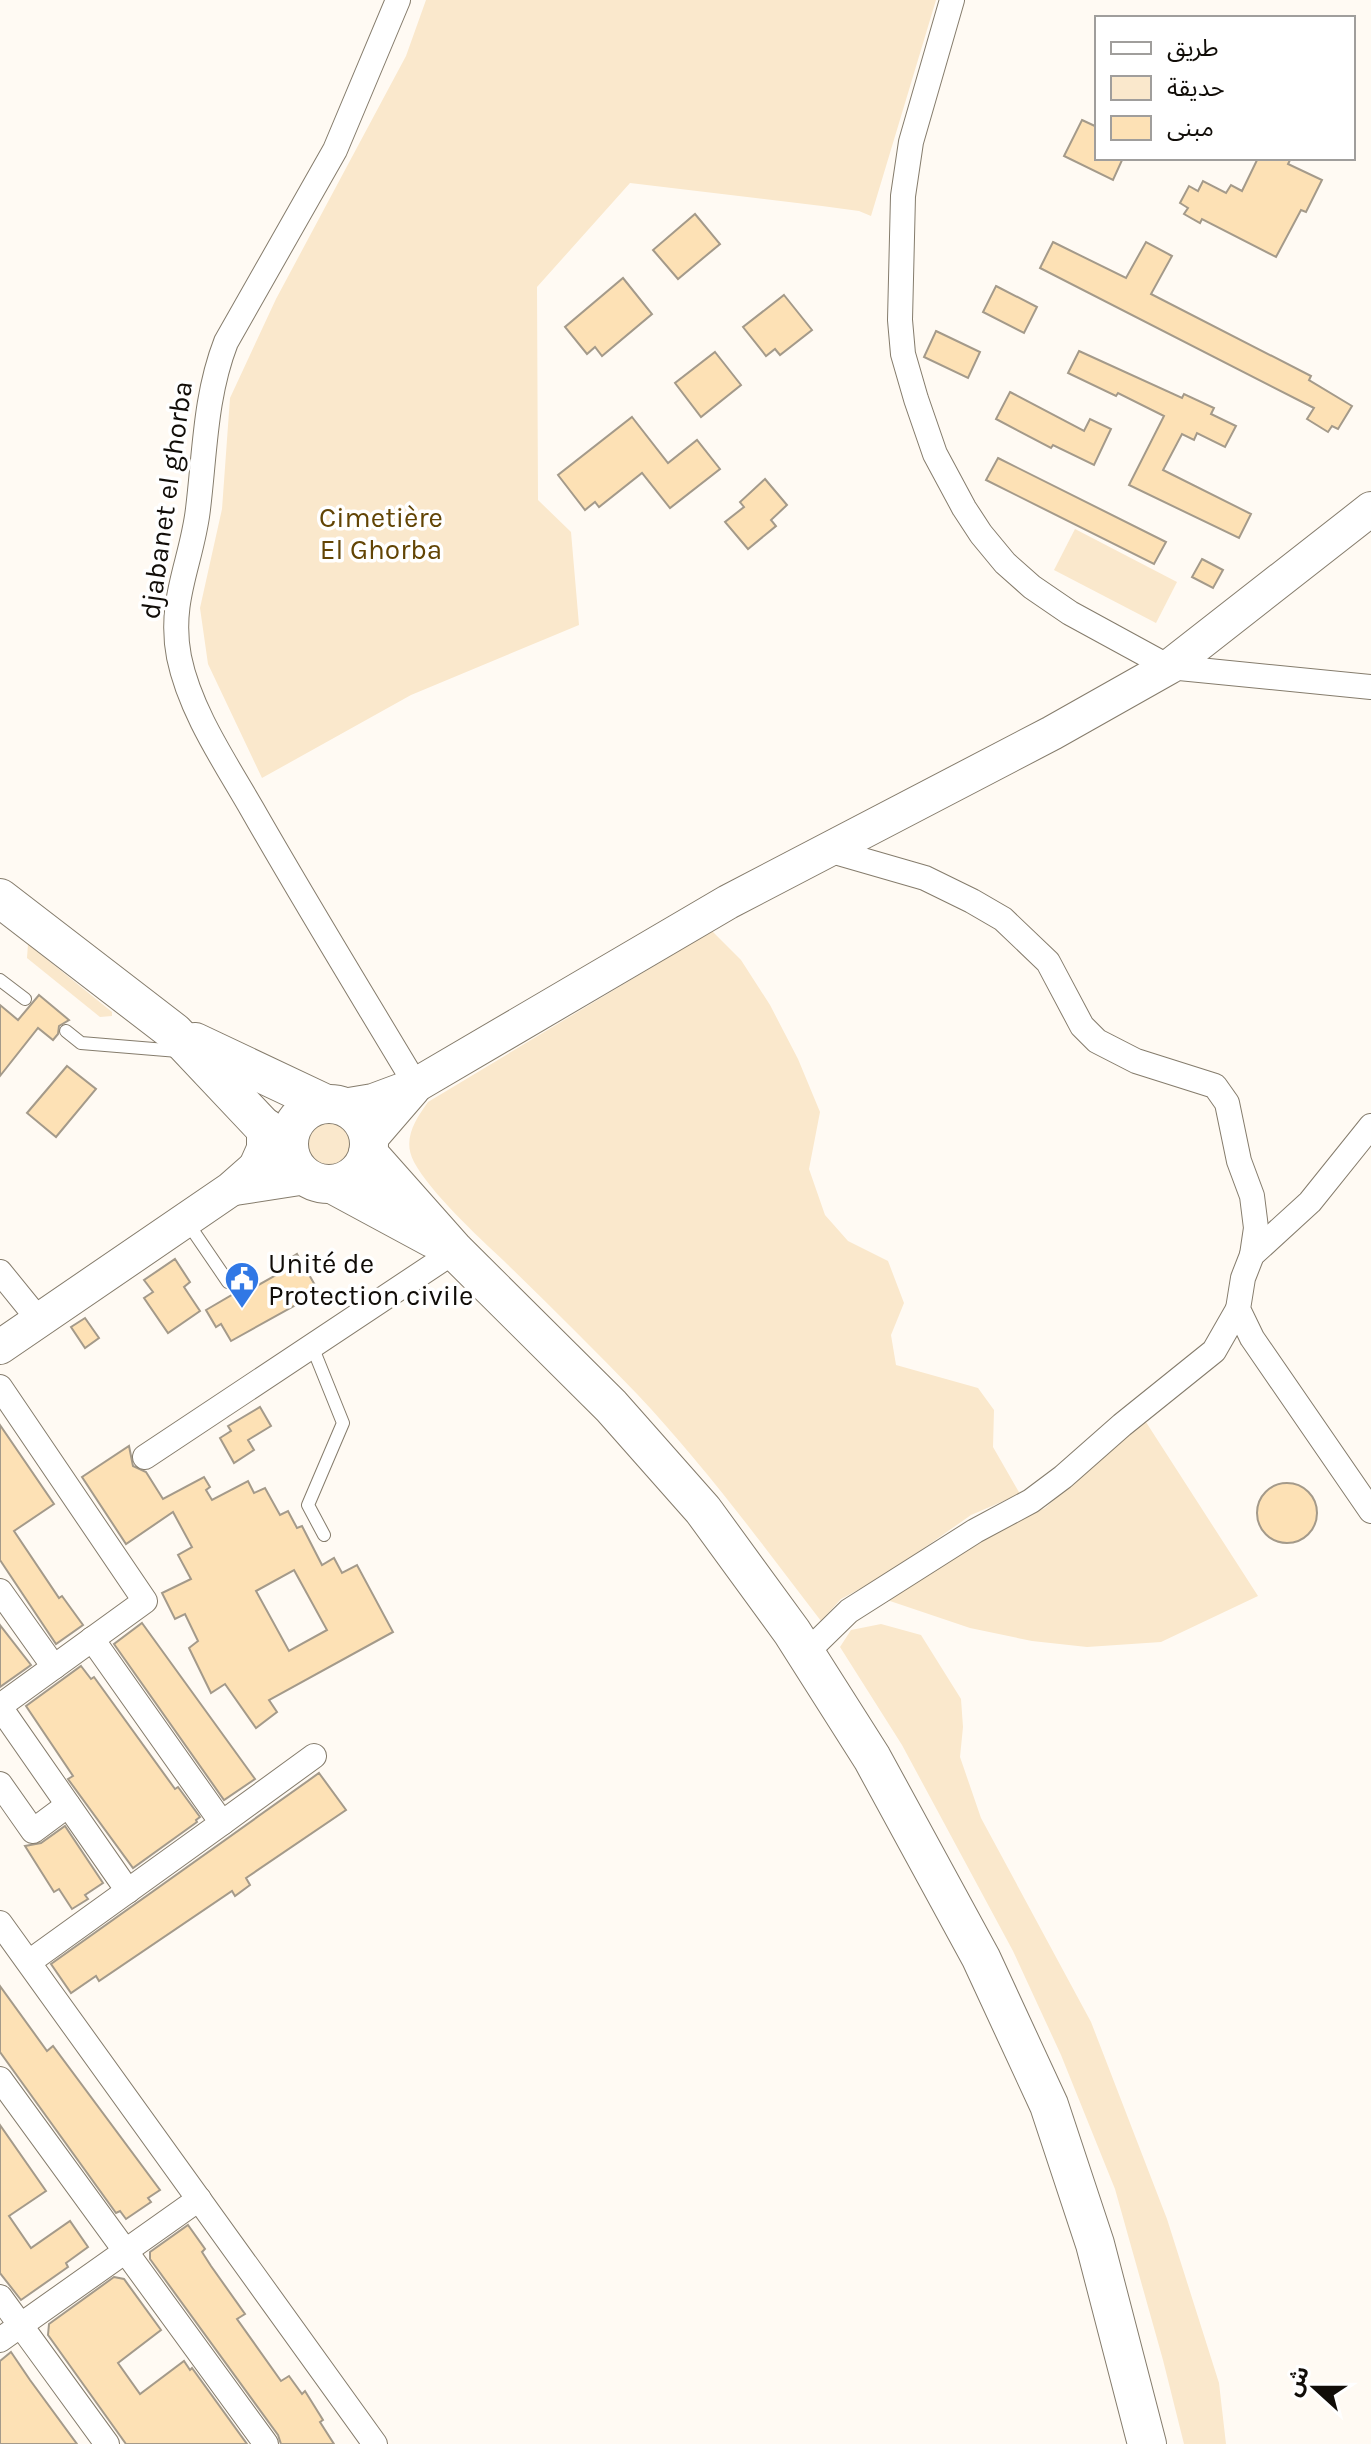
<svg xmlns="http://www.w3.org/2000/svg" width="1371" height="2444" font-family="Karla,'Noto Sans Arabic',sans-serif">
	<style>
		.green { fill: #fae8cc }
		.building { fill: #fde1b5; stroke: #a49a8a; stroke-width: 2; fill-rule: evenodd }
		.lines { fill: none; stroke-linecap: round; stroke-linejoin: round }
		.lane-casing { stroke: #857c6c; stroke-width: 14 }
		.street-casing { stroke: #857c6c; stroke-width: 26 }
		.secondary-casing { stroke: #857c6c; stroke-width: 36 }
		.primary-casing { stroke: #857c6c; stroke-width: 40 }
		.lane { stroke: #fff; stroke-width: 12 }
		.street { stroke: #fff; stroke-width: 24 }
		.secondary { stroke: #fff; stroke-width: 34 }
		.primary { stroke: #fff; stroke-width: 38 }
		.labels { text-anchor: middle; dominant-baseline: central; stroke-width: 7; stroke-linejoin: round; paint-order: stroke }
		.street-label { font-size: 28px; fill: #110d08; stroke: #fff }
		.park-label { font-size: 28px; fill: #624404; stroke: #fff }
		.poi-label { font-size: 28px; fill: #110d08; stroke: #fff; text-anchor: start }
	</style>
	<rect width="100%" height="100%" fill="#fffaf3"/>
	<g class="green">
		<path d="M426 0H936L871 216 859 211 822 206 630 183 537 287 538 500 571 532 579 625 411 695 262 778 208 664 200 608 222 509 230 398 276 299 406 56Z"/>
		<path d="M1075 529 1177 582 1156 623 1054 570Z"/>
		<path d="M712 931 741 960 770 1005 798 1059 820 1112 809 1169 825 1215 848 1241 888 1261 904 1303 891 1335 896 1365 978 1388 994 1410 993 1447 1020 1494 971 1515 887 1574 841 1599 821 1621C762 1544 704 1465 637 1394 594 1349 549 1305 504 1261 477 1236 431 1193 414 1162 402 1140 415 1120 428 1102Z"/>
		<path d="M28 944 112 1012V1016L100 1017 27 958Z"/>
		<circle cx="329" cy="1144" r="25"/>
		<path d="M1144 1419 1258 1596 1161 1642 1087 1647 1032 1641 970 1628 887 1600 998 1531 1045 1508Z"/>
		<path d="M881 1624 921 1635 961 1699 963 1727 960 1757 981 1818 1091 2022 1167 2219 1219 2383 1226 2444H1184L1163 2360 1115 2189 1061 2055 1013 1951 902 1745 840 1647 851 1630Z"/>
	</g>
	<g class="building">
		<path d="M1082 120 1097 127V158H1123L1113 180 1064 156Z"/>
		<path d="M1258 158H1291L1288 164 1322 180 1306 212 1301 210 1276 257 1202 219 1200 223 1184 214 1188 208 1180 203 1189 186 1198 191 1203 181 1226 193 1231 185 1242 191Z"/>
		<path d="M695 214 720 244 678 279 653 250Z"/>
		<path d="M1053 242 1126 278 1146 242 1172 256 1151 294 1311 376 1309 380 1352 406 1338 429 1332 426 1328 432 1307 419 1314 408 1040 268Z"/>
		<path d="M623 278 652 314 602 356 595 347 587 354 565 327Z"/>
		<path d="M996 286 1037 307 1024 333 983 312Z"/>
		<path d="M784 295 812 330 780 355 775 349 766 356 743 327Z"/>
		<path d="M936 331 980 352 968 378 924 357Z"/>
		<path d="M1079 351 1182 398 1184 394 1214 408 1211 414 1236 426 1225 447 1197 433 1194 440 1182 434 1163 470 1251 514 1239 538 1129 485 1164 416 1118 393 1116 396 1068 373Z"/>
		<path d="M715 352 741 385 701 417 675 383Z"/>
		<path d="M1010 392 1084 431 1090 419 1111 429 1094 465 1053 445 1051 448 996 419Z"/>
		<path d="M632 417 668 463 697 440 720 469 670 508 642 473 599 507 595 502 585 510 558 475Z"/>
		<path d="M998 458 1166 542 1154 564 986 480Z"/>
		<path d="M765 479 787 505 771 520 776 526 748 549 725 522 744 507 740 502Z"/>
		<path d="M1202 559 1223 570 1213 588 1192 577Z"/>
		<path d="M39 995 69 1020 59 1026 58 1034 53 1040 38 1028 0 1076V1005L18 1020Z"/>
		<path d="M67 1066 96 1089 56 1137 27 1113Z"/>
		<path d="M297 1254 319 1292 231 1341 221 1324 216 1327 206 1310 237 1292 239 1296 285 1270 281 1264Z"/>
		<path d="M175 1259 190 1282 184 1287 200 1311 168 1333 144 1298 153 1292 144 1280Z"/>
		<path d="M85 1318 99 1338 85 1348 71 1327Z"/>
		<path d="M260 1407 271 1426 248 1440 254 1450 234 1463 220 1438 231 1431 228 1426Z"/>
		<path d="M0 1425 54 1504 14 1531 59 1598 62 1596 83 1625 56 1644 0 1560Z"/>
		<path d="M129 1446 133 1466 146 1472 163 1499 204 1477 210 1487 206 1490 212 1500 248 1481 254 1493 265 1488 280 1515 288 1511 297 1528 302 1526 322 1565 334 1558 342 1573 357 1565 393 1632 269 1700 277 1712 256 1728 225 1684 211 1693 189 1648 198 1641 185 1614 175 1619 162 1593 191 1579 178 1555 192 1547 173 1512 126 1544 82 1477ZM294 1570 327 1630 289 1651 256 1591Z"/>
		<circle cx="1287" cy="1513" r="30"/>
		<path d="M142 1623 255 1779 224 1800 114 1644Z"/>
		<path d="M0 1625 31 1665 0 1687Z"/>
		<path d="M81 1666 91 1679 94 1677 175 1789 178 1787 200 1817 196 1820 197 1822 133 1868 68 1779 73 1776 26 1706Z"/>
		<path d="M319 1773 346 1810 246 1878 250 1885 235 1896 232 1891 99 1981 96 1976 71 1993 51 1964Z"/>
		<path d="M65 1826 103 1883 85 1895 88 1899 72 1909 59 1889 54 1892 25 1846 41 1843Z"/>
		<path d="M0 1986 47 2051 53 2046 160 2190 148 2198 151 2202 126 2219 120 2211 116 2213 0 2052Z"/>
		<path d="M0 2125 46 2191 9 2216 31 2248 70 2221 88 2247 66 2263 68 2267 21 2300 0 2273Z"/>
		<path d="M188 2225 205 2249 202 2252 211 2266 245 2314 237 2319 281 2381 289 2376 302 2394 305 2391 323 2420 320 2422 334 2444H281L278 2435 150 2259V2252Z"/>
		<path d="M114 2277 124 2279 161 2330 118 2363 140 2394 184 2361 190 2370 192 2368 247 2444H126L48 2335 49 2324Z"/>
		<path d="M11 2352 30 2380 77 2444H0V2361Z"/>
	</g>
	<g class="lines">
		<defs>
			<g id="lane">
				<path d="M0 980 25 999"/>
				<path d="M66 1031 81 1043 178 1051"/>
				<path d="M187 1222 228 1282"/>
				<path d="M312 1346 343 1423 308 1505 324 1535"/>
			</g>
			<g id="street">
				<path d="M398 0 335 150 226 342C205 396 205 452 198 509 192 562 168 600 179 657 190 711 225 762 252 809 305 902 361 993 416 1085"/>
				<path d="M952 0 911 142 903 196 900 320 903 354 916 399 935 454 964 508 981 534 1005 563 1032 587 1070 613 1169 667 1371 687"/>
				<path d="M828 850 925 878 972 901 1003 919 1048 962 1082 1026 1097 1041 1136 1061 1215 1086 1227 1103 1239 1161 1252 1196 1256 1228 1252 1255"/>
				<path d="M1371 1126 1310 1202 1252 1255 1243 1278 1238 1309 1252 1338 1371 1511"/>
				<path d="M0 1272 39 1320"/>
				<path d="M0 1387 145 1601 0 1706"/>
				<path d="M145 1457 455 1251"/>
				<path d="M0 1591 54 1667"/>
				<path d="M805 1654 849 1611 975 1531 1031 1501 1063 1477 1122 1425 1214 1351 1238 1309"/>
				<path d="M0 1707 128 1891"/>
				<path d="M0 1784 33 1831 68 1805"/>
				<path d="M222 1823 314 1756"/>
				<path d="M0 1923 375 2444"/>
				<path d="M29 1962 222 1823 92 1639"/>
				<path d="M0 2079 266 2444"/>
				<path d="M0 2297 107 2444"/>
				<path d="M0 2340 199 2199"/>
			</g>
			<g id="secondary">
				<path d="M343 1106 373 1101 416 1085 728 902 1052 733 1169 667 1371 509"/>
				<path d="M369 1140 413 1089"/>
				<path d="M235 1188 306 1177"/>
				<path d="M0 1347 231 1189 281 1145 291 1129"/>
			</g>
			<g id="primary">
				<path d="M0 898 174 1032 290 1155"/>
				<path d="M195 1042 324 1103"/>
				<circle cx="329" cy="1144" r="40"/>
				<path d="M368 1153 455 1251 611 1406 703 1510 792 1632 872 1758 981 1958 1049 2105 1095 2244 1147 2444"/>
				<path d="M258 1167 266 1149V1128"/>
				<path d="M332 1184 432 1238"/>
			</g>
		</defs>
		<use href="#lane" class="lane-casing"/>
		<use href="#street" class="street-casing"/>
		<use href="#secondary" class="secondary-casing"/>
		<use href="#primary" class="primary-casing"/>
		<use href="#lane" class="lane"/>
		<use href="#street" class="street"/>
		<use href="#secondary" class="secondary"/>
		<use href="#primary" class="primary"/>
	</g>
	<defs>
		<symbol id="civic-pin" viewBox="-11 -11 22 30"><path d="M0 17L-7.5 6A9.5 9.5 0 1 1 7.5 6Z" fill="#3178e5" stroke="#fff"/><path d="M-.6-6.5H3V-4.5H.6V-3L4-1V1h2V6H-6V1h2V-1L-.6-3ZM-1.2 2.5V6h2.4V2.5Z" fill="#fff"/></symbol>
	</defs>
	<g fill-rule="evenodd">
		<use href="#civic-pin" x="222" y="1259" width="40" height="54"/>
	</g>
	<g class="labels">
		<g class="street-label">
			<text transform="translate(166 500) rotate(-82)">djabanet el ghorba</text>
		</g>
		<g class="park-label">
			<text x="381" y="517">Cimetière<tspan x="381" dy="32">El Ghorba</tspan></text>
		</g>
		<g class="poi-label">
			<text x="268" y="1263">Unité de<tspan x="268" dy="32">Protection civile</tspan></text>
		</g>
	</g>
	<rect x="1095" y="16" width="260" height="144" fill="#ffffff" stroke="#a09e9c" stroke-width="2"/>
	<rect x="1111" y="42" width="40" height="12" fill="#ffffff" stroke="#a09e9c" stroke-width="2"/>
	<text x="1167" y="56" font-size="24" fill="#110d08">طريق</text>
	<rect x="1111" y="76" width="40" height="24" fill="#fae8cc" stroke="#a09e9c" stroke-width="2"/>
	<text x="1167" y="96" font-size="24" fill="#110d08">حديقة</text>
	<rect x="1111" y="116" width="40" height="24" fill="#fde1b5" stroke="#a09e9c" stroke-width="2"/>
	<text x="1167" y="136" font-size="24" fill="#110d08">مبنى</text>
	<g transform="translate(1315 2388) rotate(291)" stroke="#ffffff" stroke-width="6" paint-order="stroke">
	<path d="M0-6L14 30L0 20L-14 30Z" fill="#110d08"/>
	<text y="-12" font-size="22" font-weight="bold" text-anchor="middle" fill="#110d08">ش</text>
	</g>
</svg>
